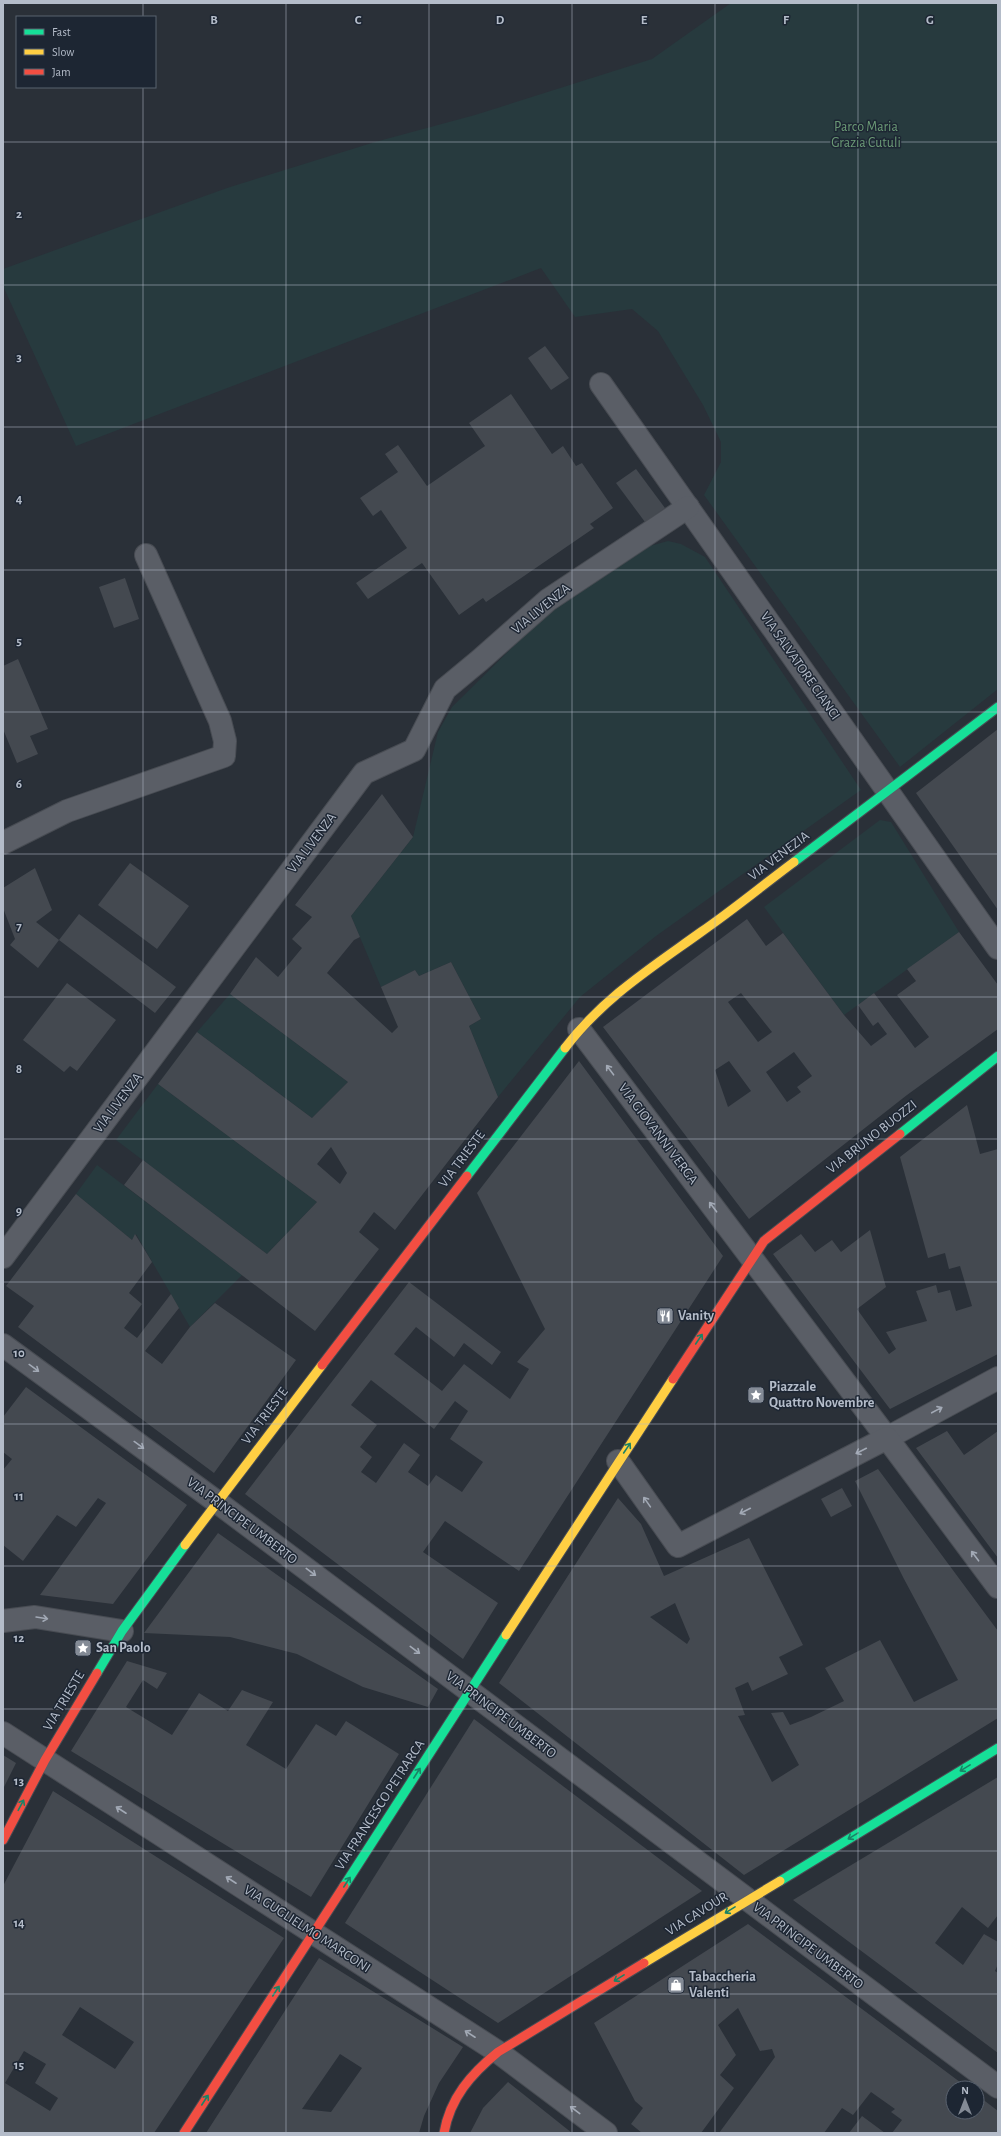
<svg xmlns="http://www.w3.org/2000/svg" width="1001" height="2136" font-family="'Alegreya Sans',sans-serif">
	<style>
		.green { fill: #273a3e }
		.building { fill: #444950; fill-rule: evenodd }
		.lines { fill: none; stroke-linecap: round; stroke-linejoin: round }
		.street-casing { stroke: #484c53; stroke-width: 24 }
		.fast-casing { stroke: #484c53; stroke-width: 11 }
		.slow-casing { stroke: #484c53; stroke-width: 11 }
		.jam-casing { stroke: #484c53; stroke-width: 11 }
		.street { stroke: #5a5e66; stroke-width: 22 }
		.fast { stroke: #16e098; stroke-width: 9 }
		.slow { stroke: #ffcf43; stroke-width: 9 }
		.jam { stroke: #f24e42; stroke-width: 9 }
		.oneway { stroke: #a2a9b5 }
		.oneway2 { stroke: #1a8366 }
		.grid { fill: none; stroke: #b4bcc9; stroke-width: 1; stroke-opacity: 0.55 }
		.labels { text-anchor: middle; dominant-baseline: central; stroke-width: 3; stroke-linejoin: round; paint-order: stroke }
		.park-label { font-size: 14px; fill: #6b9a76; stroke: #1d2633 }
		.street-label { font-size: 14px; fill: #b4bcc9; stroke: #1d2633 }
		.poi-label { font-size: 14px; font-weight: bold; fill: #b4bcc9; stroke: #1d2633; text-anchor: start }
		.grid-label { font-size: 13px; text-anchor: middle; font-weight: bold; fill: #b4bcc9; stroke: #1d2633; stroke-width: 3; stroke-linejoin: round; paint-order: stroke }
	</style>
	<rect width="100%" height="100%" fill="#2a3038"/>
	<g class="green">
		<path d="M731 3H998V689L900 767 704 495 721 462V442L703 405 658 331 632 309 575 317 541 268 76 446 3 286V269L227 188 375 142 475 115 652 59Z"/>
		<path d="M668 541 681 544 705 557 861 790 656 936 580 997 498 1097 469 1026 481 1019 451 962 419 976 415 970 381 987 351 916 413 837 438 732 452 707 543 617 650 546Z"/>
		<path d="M880 820 891 822 959 932 844 1015 764 907Z"/>
		<path d="M230 994 348 1082 312 1118 197 1032Z"/>
		<path d="M158 1084 317 1202 267 1254 116 1140Z"/>
		<path d="M97 1165 242 1275 190 1327 136 1234 132 1240 76 1194Z"/>
	</g>
	<g class="building">
		<path d="M545 346 569 378 551 390 528 358Z"/>
		<path d="M511 394 552 454 563 446 576 466 582 463 613 508 590 524 594 528 486 602 483 598 459 615 422 563 368 599 356 583 407 548 381 510 373 516 360 498 398 472 385 454 398 445 427 486 485 446 469 423Z"/>
		<path d="M636 469 665 508 645 522 616 483Z"/>
		<path d="M125 578 139 619 114 628 99 587Z"/>
		<path d="M18 659 48 729 30 736 38 754 17 763 3 729V666Z"/>
		<path d="M998 729V910L916 793Z"/>
		<path d="M382 794 413 837 351 916 360 937 354 940 327 973 392 1033 398 1027 381 987 415 970 419 976 451 962 481 1019 469 1026 498 1097 395 1230 374 1212 359 1232 379 1249 315 1331 124 1185 143 1160 267 1254 317 1202 158 1084 197 1032 312 1118 348 1082 230 994 256 957 278 977 302 948 292 939 312 917 295 905ZM331 1147 347 1173 340 1184 317 1164Z"/>
		<path d="M130 863 189 906 157 949 98 905Z"/>
		<path d="M35 868 52 910 36 922 59 940 38 968 10 945 15 939 3 908V888Z"/>
		<path d="M79 914 176 987 155 1013 59 940Z"/>
		<path d="M747 919 766 946 783 933 844 1015 871 1046 887 1034 878 1022 873 1026 858 1005 874 993 915 1048 929 1037 897 995 916 981 907 969 959 932 998 985V1029L907 1095 749 1219 603 1027ZM741 993 772 1032 758 1042 728 1002ZM794 1052 812 1076 797 1087 801 1092 787 1102 766 1072ZM729 1061 751 1091 728 1107 715 1070Z"/>
		<path d="M67 983 116 1020 77 1071 70 1066 64 1072 23 1040Z"/>
		<path d="M579 1061 723 1256 519 1571 445 1521 423 1552 498 1603 463 1659 245 1494 409 1282 501 1352 492 1365 464 1343 454 1357 416 1327 394 1354 442 1391 464 1364 510 1399 529 1369 517 1362 545 1329 477 1193ZM371 1380 434 1429 455 1401 468 1411 450 1439 483 1462 462 1492 436 1475 428 1486 408 1472 420 1455 404 1443 376 1483 361 1472 372 1457 360 1447 377 1425 351 1405Z"/>
		<path d="M967 1105 980 1154 998 1149V1354L890 1409 773 1254 801 1234 815 1252 832 1240 841 1252 870 1230 886 1287 857 1309 889 1354 896 1349 886 1332 927 1321 916 1291 936 1285 938 1293 950 1290 956 1311 972 1306 960 1266 949 1269 945 1253 928 1258 900 1157Z"/>
		<path d="M76 1194 132 1240 135 1234 152 1262 129 1293 142 1304 124 1328 137 1338 171 1294 179 1308 145 1351 162 1364 190 1327 215 1303 296 1360 214 1473 18 1327 34 1306 6 1286Z"/>
		<path d="M26 1387 187 1505 113 1604 40 1595 106 1503 98 1498 76 1527 57 1515 23 1561 3 1545V1470L12 1459 3 1452V1417Z"/>
		<path d="M947 1431 964 1455 998 1431V1558L916 1448Z"/>
		<path d="M878 1469 998 1631V1718L744 1875 499 1683 618 1498 641 1524 664 1576 749 1538 803 1645 779 1657 788 1674 752 1691 748 1682 735 1688 745 1715 738 1716 772 1782 799 1765 771 1713 783 1712 790 1725 811 1717 844 1701 825 1668 880 1640 914 1702 958 1680 904 1579 855 1481ZM675 1603 690 1639 687 1644 650 1617Z"/>
		<path d="M842 1488 852 1506 831 1517 821 1499Z"/>
		<path d="M218 1533 438 1689 428 1707 363 1687 297 1654 230 1637 144 1633Z"/>
		<path d="M127 1661 167 1673 157 1689 143 1680 126 1707 172 1735 199 1693 228 1711 242 1690 273 1702 246 1745 286 1769 316 1724 336 1736 346 1721 399 1754 311 1897 71 1751Z"/>
		<path d="M474 1719 702 1891 498 2023 345 1923Z"/>
		<path d="M3 1755 16 1763 3 1789Z"/>
		<path d="M998 1777V1915L988 1928 962 1907 935 1943 963 1965 984 1934 998 1942V1964L995 1971 998 1973V2053L793 1900Z"/>
		<path d="M53 1791 284 1938 154 2133H3V1886ZM80 2007 134 2042 115 2069 62 2035ZM24 2051 46 2064 35 2083 58 2098 50 2111 5 2083Z"/>
		<path d="M748 1924 968 2088H953V2112H977V2095L998 2111V2133H892L902 2120 891 2112 895 2109 871 2092 853 2115 842 2108 824 2133H719L775 2057 772 2049 760 2051 738 2008 718 2025 736 2055 720 2075 734 2088 701 2133H642L631 2124 643 2108 635 2101 594 2023Z"/>
		<path d="M319 1958 463 2047 439 2083 424 2116 419 2133H206ZM340 2054 362 2068 331 2112 302 2109Z"/>
		<path d="M508 2082 572 2133H470L483 2108Z"/>
		<path d="M862 2116 885 2133H849Z"/>
	</g>
	<g class="lines">
		<defs>
			<g id="street">
				<path d="M601 384 998 948"/>
				<path d="M3 843 67 811 224 756 225 741 220 721 146 555"/>
				<path d="M579 1029 887 1438 998 1378"/>
				<path d="M3 1257 364 773 414 750 445 689 480 660 548 600 688 507"/>
				<path d="M3 1345 217 1502 998 2087"/>
				<path d="M618 1461 678 1546 887 1438 998 1587"/>
				<path d="M3 1621 35 1617 122 1631"/>
				<path d="M3 1733 498 2052 606 2133"/>
			</g>
			<g id="fast">
				<path d="M794 862 998 707"/>
				<path d="M900 1134 998 1056"/>
				<path d="M467 1176 565 1048"/>
				<path d="M97 1673 122 1631 185 1545"/>
				<path d="M780 1881 998 1748"/>
				<path d="M344 1886 506 1635"/>
			</g>
			<g id="slow">
				<path d="M565 1048C603 998 651 968 701 932 733 910 763 885 794 862"/>
				<path d="M185 1545 322 1365"/>
				<path d="M506 1635 673 1379"/>
				<path d="M644 1963 780 1881"/>
			</g>
			<g id="jam">
				<path d="M322 1365 467 1176"/>
				<path d="M673 1379 764 1241 900 1134"/>
				<path d="M3 1840 45 1760 97 1673"/>
				<path d="M184 2133 344 1886"/>
				<path d="M444 2133C450 2098 471 2074 498 2052L644 1963"/>
			</g>
		</defs>
		<use href="#street" class="street-casing"/>
		<use href="#fast" class="fast-casing"/>
		<use href="#slow" class="slow-casing"/>
		<use href="#jam" class="jam-casing"/>
		<use href="#street" class="street"/>
		<use href="#fast" class="fast"/>
		<use href="#slow" class="slow"/>
		<use href="#jam" class="jam"/>
	</g>
	<defs><path id="oneway-shaft" d="M-6 0H5M1.5-3L5.5 0L1.5 3" fill="none" stroke-width="1.6" stroke-linecap="round" stroke-linejoin="round"/></defs>
	<g class="oneway">
		<use href="#oneway-shaft" transform="translate(610 1070) rotate(-127)"/>
		<use href="#oneway-shaft" transform="translate(713 1207) rotate(-127)"/>
		<use href="#oneway-shaft" transform="translate(34 1368) rotate(36)"/>
		<use href="#oneway-shaft" transform="translate(937 1410) rotate(-28)"/>
		<use href="#oneway-shaft" transform="translate(139 1445) rotate(36)"/>
		<use href="#oneway-shaft" transform="translate(861 1451) rotate(153)"/>
		<use href="#oneway-shaft" transform="translate(647 1502) rotate(-125)"/>
		<use href="#oneway-shaft" transform="translate(745 1511) rotate(153)"/>
		<use href="#oneway-shaft" transform="translate(975 1556) rotate(-127)"/>
		<use href="#oneway-shaft" transform="translate(311 1572) rotate(37)"/>
		<use href="#oneway-shaft" transform="translate(42 1618) rotate(9)"/>
		<use href="#oneway-shaft" transform="translate(415 1650) rotate(37)"/>
		<use href="#oneway-shaft" transform="translate(121 1810) rotate(-147)"/>
		<use href="#oneway-shaft" transform="translate(231 1880) rotate(-147)"/>
		<use href="#oneway-shaft" transform="translate(470 2034) rotate(-147)"/>
		<use href="#oneway-shaft" transform="translate(575 2110) rotate(-143)"/>
	</g>
	<g class="oneway2">
		<use href="#oneway-shaft" transform="translate(699 1339) rotate(-56)"/>
		<use href="#oneway-shaft" transform="translate(627 1448) rotate(-56)"/>
		<use href="#oneway-shaft" transform="translate(965 1768) rotate(149)"/>
		<use href="#oneway-shaft" transform="translate(417 1773) rotate(-57)"/>
		<use href="#oneway-shaft" transform="translate(21 1805) rotate(-62)"/>
		<use href="#oneway-shaft" transform="translate(853 1836) rotate(149)"/>
		<use href="#oneway-shaft" transform="translate(347 1882) rotate(-57)"/>
		<use href="#oneway-shaft" transform="translate(730 1910) rotate(148)"/>
		<use href="#oneway-shaft" transform="translate(619 1978) rotate(148)"/>
		<use href="#oneway-shaft" transform="translate(276 1991) rotate(-57)"/>
		<use href="#oneway-shaft" transform="translate(205 2100) rotate(-57)"/>
	</g>
	<path class="grid" d="M143 3V17M286 3V2133M429 3V2133M572 3V2133M715 3V2133M858 3V2133M143 87V2133M3 142H998M3 285H998M3 427H998M3 570H998M3 712H998M3 854H998M3 997H998M3 1139H998M3 1282H998M3 1424H998M3 1566H998M3 1709H998M3 1851H998M3 1994H998"/>
	<defs>
		<symbol id="restaurant-square" viewBox="-11 -11 22 22"><rect x="-9" y="-9" width="18" height="18" rx="4" fill="#848b96" stroke="#1d2633"/><path d="M-5-6h1v4h1v-4h1v4h1v-4h1v5L-1.5 .5V6h-2V.5L-5-1ZM5-6V6H3V1.5H1.5Q1.5-4 5-6Z" fill="#fff"/></symbol>
		<symbol id="sight-square" viewBox="-11 -11 22 22"><rect x="-9" y="-9" width="18" height="18" rx="4" fill="#848b96" stroke="#1d2633"/><path d="M0-6L1.8-2.2L6-1.7L2.9 1.2L3.7 5.4L0 3.3L-3.7 5.4L-2.9 1.2L-6-1.7L-1.8-2.2Z" fill="#fff"/></symbol>
		<symbol id="shop-square" viewBox="-11 -11 22 22"><rect x="-9" y="-9" width="18" height="18" rx="4" fill="#848b96" stroke="#1d2633"/><path d="M-5-2.5h2.3a2.7 3.5 0 0 1 5.4 0H5L5.5 6h-11ZM-1.5-2.5h3a1.5 2.3 0 0 0-3 0Z" fill="#fff"/></symbol>
	</defs>
	<g fill-rule="evenodd">
		<use href="#restaurant-square" x="655" y="1306" width="20" height="20"/>
		<use href="#sight-square" x="746" y="1385" width="20" height="20"/>
		<use href="#sight-square" x="73" y="1638" width="20" height="20"/>
		<use href="#shop-square" x="666" y="1975" width="20" height="20"/>
	</g>
	<g class="labels">
		<g class="park-label">
			<text x="866" y="127">Parco Maria<tspan x="866" dy="16">Grazia Cutuli</tspan></text>
		</g>
		<g class="street-label">
			<text transform="translate(541 609) rotate(-39)">VIA LIVENZA</text>
			<text transform="translate(800 666) rotate(55)">VIA SALVATORE CIANCI</text>
			<text transform="translate(312 843) rotate(-53)">VIA LIVENZA</text>
			<text transform="translate(779 856) rotate(-37)">VIA VENEZIA</text>
			<text transform="translate(118 1103) rotate(-53)">VIA LIVENZA</text>
			<text transform="translate(658 1134) rotate(53)">VIA GIOVANNI VERGA</text>
			<text transform="translate(872 1137) rotate(-38)">VIA BRUNO BUOZZI</text>
			<text transform="translate(462 1159) rotate(-53)">VIA TRIESTE</text>
			<text transform="translate(265 1416) rotate(-53)">VIA TRIESTE</text>
			<text transform="translate(242 1521) rotate(37)">VIA PRINCIPE UMBERTO</text>
			<text transform="translate(64 1701) rotate(-59)">VIA TRIESTE</text>
			<text transform="translate(501 1715) rotate(37)">VIA PRINCIPE UMBERTO</text>
			<text transform="translate(380 1805) rotate(-57)">VIA FRANCESCO PETRARCA</text>
			<text transform="translate(697 1914) rotate(-32)">VIA CAVOUR</text>
			<text transform="translate(307 1929) rotate(33)">VIA GUGLIELMO MARCONI</text>
			<text transform="translate(808 1946) rotate(37)">VIA PRINCIPE UMBERTO</text>
		</g>
		<g class="poi-label">
			<text x="678" y="1316">Vanity</text>
			<text x="769" y="1387">Piazzale<tspan x="769" dy="16">Quattro Novembre</tspan></text>
			<text x="96" y="1648">San Paolo</text>
			<text x="689" y="1977">Tabaccheria<tspan x="689" dy="16">Valenti</tspan></text>
		</g>
	</g>
	<g class="grid-label">
		<text x="214" y="24">B</text>
		<text x="358" y="24">C</text>
		<text x="500" y="24">D</text>
		<text x="644" y="24">E</text>
		<text x="786" y="24">F</text>
		<text x="930" y="24">G</text>
		<text x="19" y="218">2</text>
		<text x="19" y="361">3</text>
		<text x="19" y="503">4</text>
		<text x="19" y="645">5</text>
		<text x="19" y="788">6</text>
		<text x="19" y="930">7</text>
		<text x="19" y="1073">8</text>
		<text x="19" y="1215">9</text>
		<text x="19" y="1357">10</text>
		<text x="19" y="1500">11</text>
		<text x="19" y="1642">12</text>
		<text x="19" y="1785">13</text>
		<text x="19" y="1927">14</text>
		<text x="19" y="2069">15</text>
	</g>
	<rect width="1001" height="2136" fill="none" stroke="#b4bcc9" stroke-width="8"/>
	<rect x="16" y="16" width="140" height="72" fill="#1d2633" stroke="#59626f"/>
	<rect x="24" y="29" width="20" height="6" fill="#16e098" stroke="#59626f"/>
	<text x="52" y="36" font-size="12" fill="#b4bcc9">Fast</text>
	<rect x="24" y="49" width="20" height="6" fill="#ffcf43" stroke="#59626f"/>
	<text x="52" y="56" font-size="12" fill="#b4bcc9">Slow</text>
	<rect x="24" y="69" width="20" height="6" fill="#f24e42" stroke="#59626f"/>
	<text x="52" y="76" font-size="12" fill="#b4bcc9">Jam</text>
	<g transform="translate(965 2100)"><circle r="19" fill="#1d2633" stroke="#59626f"/>
	<path d="M0-3L7 15L0 10L-7 15Z" fill="#848b96"/>
	<text y="-6" font-size="11" font-weight="bold" text-anchor="middle" fill="#b4bcc9">N</text>
	</g>
</svg>
